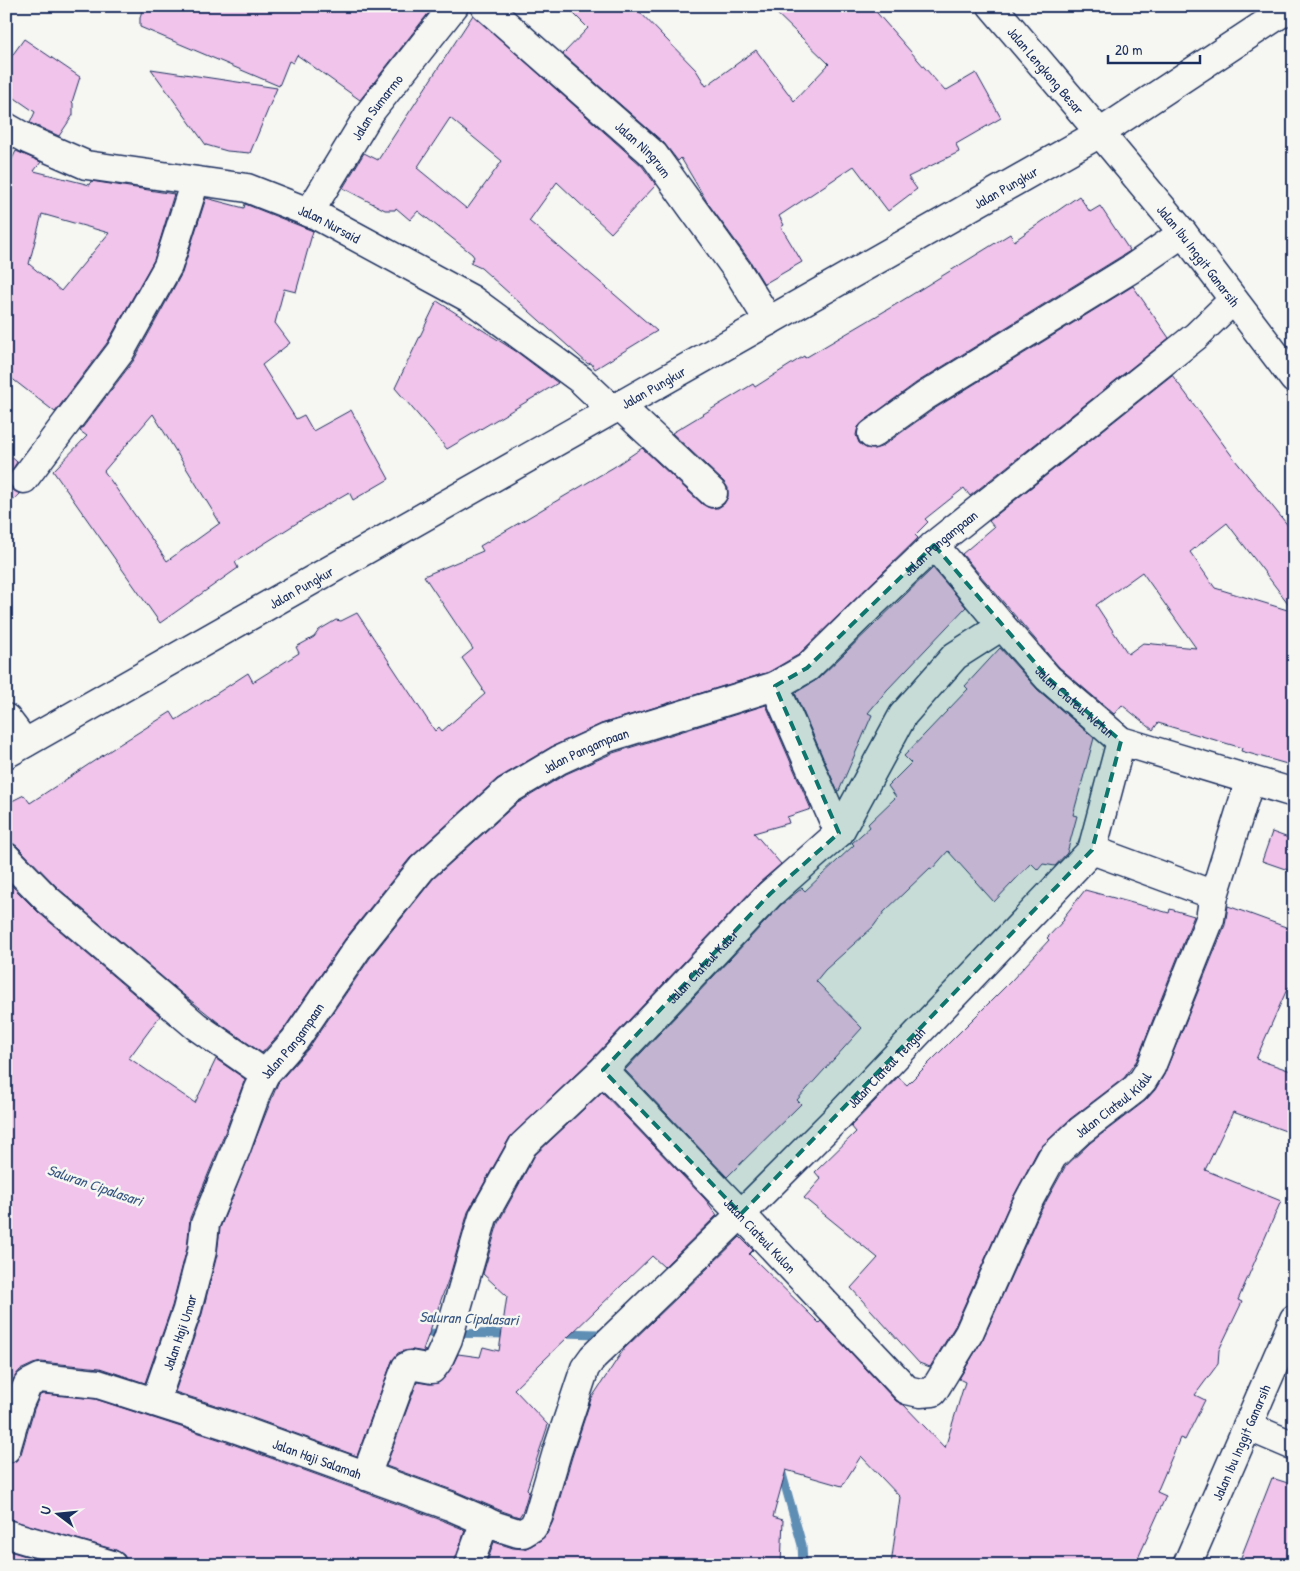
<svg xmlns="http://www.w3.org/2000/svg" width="1300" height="1571" font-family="'Patrick Hand',sans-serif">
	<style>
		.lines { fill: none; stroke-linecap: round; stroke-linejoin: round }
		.stream { stroke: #5f8eb5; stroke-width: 9 }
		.building { fill: #f0c4eb; stroke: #1b2f5e; fill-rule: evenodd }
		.street-casing { stroke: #1b2f5e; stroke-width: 31 }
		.secondary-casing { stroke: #1b2f5e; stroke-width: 31 }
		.street { stroke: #f6f6f2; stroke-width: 28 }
		.secondary { stroke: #f6f6f2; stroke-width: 28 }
		.marked { fill: #0f766e; fill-opacity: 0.2; stroke: #0f766e; stroke-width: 4; stroke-dasharray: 10 6; stroke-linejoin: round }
		.labels { text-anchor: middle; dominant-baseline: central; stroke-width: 5; stroke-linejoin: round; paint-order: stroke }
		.street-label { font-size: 14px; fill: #1b2f5e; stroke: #f6f6f2 }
		.water-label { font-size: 15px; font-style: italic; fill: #385782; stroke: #f6f6f2 }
	</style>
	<rect width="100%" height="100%" fill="#f6f6f2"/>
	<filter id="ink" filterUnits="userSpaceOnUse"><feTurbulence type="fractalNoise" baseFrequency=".02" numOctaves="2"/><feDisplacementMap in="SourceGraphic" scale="10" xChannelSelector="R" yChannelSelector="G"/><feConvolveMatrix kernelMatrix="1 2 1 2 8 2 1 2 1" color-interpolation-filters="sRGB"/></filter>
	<g filter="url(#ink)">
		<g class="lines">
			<g class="stream">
				<path d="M418 1331 431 1333 513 1334"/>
				<path d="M561 1333 599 1334 641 1345"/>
				<path d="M780 1467 802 1545 803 1565"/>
			</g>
		</g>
		<g class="building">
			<path d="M143 6H434L360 100 297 55 293 63 289 61 279 86 140 27V18Z"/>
			<path d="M566 6H634L696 70 706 86 756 50 794 101 829 64 769 6H871L945 91 976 73 1001 118 956 144 959 152 908 177 917 189 888 211 854 166 779 216 784 225 781 227 802 262 764 284 750 261 707 202 681 158 678 161 664 143 563 54 588 28Z"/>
			<path d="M473 15 642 166 656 185 611 233 557 182 529 221 657 331 595 369 591 363 588 364 481 268 470 263 474 257 472 254 418 211 410 220 396 208 395 210H385L343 188 364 153 378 160ZM450 118 502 161 467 209 417 168Z"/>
			<path d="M24 39 80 77 72 102 73 103V115L59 136 30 123 35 112 6 92V64Z"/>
			<path d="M151 69 277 88 250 153 227 151 206 145Z"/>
			<path d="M16 151 41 162 34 171 90 185 91 181 174 194 154 260 107 343 55 412 6 374V164L9 165ZM42 214 109 233 61 291 29 264Z"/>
			<path d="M1079 196 1090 212 1100 206 1130 251 916 383 863 422 858 427 856 435 859 443 866 448 874 449 881 447 934 409 1133 286 1169 338 970 496 964 488 925 519 928 522 915 535 918 538 798 655 769 672 601 724 551 747 497 779 410 858 345 939 283 1030 262 1053 219 1023 180 992 59 889 17 846 11 842H6V804L24 795 30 803 120 744 171 712 176 720 248 673 253 682 299 653 296 647 314 637 319 630 336 620 341 621 357 613 435 731 439 727 442 731 485 694 482 690 483 689 462 658 473 649 424 576 483 551 480 546 614 467 642 448 702 504 710 508H718L724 504 728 497V488L724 482 672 433 753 384 755 387 804 356 805 358 895 305 1010 234 1014 241Z"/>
			<path d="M206 198 244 208 245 204 313 231 296 292 284 289 275 323 290 343 262 365 296 419 304 415 313 431 351 410 389 479 353 500 349 492 316 511 235 562 238 568 160 623 53 471 87 436 80 431 134 360 182 273ZM153 414 220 523 167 561 104 471Z"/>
			<path d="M437 301 517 352 558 383 447 449 395 388Z"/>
			<path d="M1172 375 1235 460 1294 533V611L1227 523 1190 552 1215 588 1294 612V766L1241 751 1242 748 1158 723 1153 730 1122 705 1114 714 1059 667 962 554 994 527 989 521ZM1142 572 1196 648 1143 643 1128 654 1096 605Z"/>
			<path d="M6 452 17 462 12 470 8 478 10 486 14 491 20 494 6 507Z"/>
			<path d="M933 568 966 607 887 690 868 713 872 715 839 791 837 790 795 693 818 679Z"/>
			<path d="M1000 648 1038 690 1094 738 1073 815 1077 816 1067 853 1055 866 1043 864 1038 870 1031 863 994 902 948 851 932 869 930 868 884 912 873 927 825 970 816 981 862 1028 797 1100 801 1104 727 1177 625 1070 781 905 802 888 805 891 854 845 852 843 870 827 868 824 896 797 888 786 911 763 904 756 968 689 965 686Z"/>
			<path d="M766 705 811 809 787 817 789 823 754 833 781 864 759 883 592 1059 510 1137 468 1212 450 1275 423 1350 426 1351 425 1352 413 1350 404 1351 398 1353 392 1361 357 1456 234 1411 175 1392 202 1314 217 1255 220 1228 278 1083 308 1049 370 958 433 879 516 804 566 774 613 753Z"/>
			<path d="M1272 832 1294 840V872L1262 861Z"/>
			<path d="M6 880 38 912 160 1016 129 1058 195 1103 216 1059 245 1079 221 1143 190 1218 187 1248 172 1306 145 1383 100 1368 41 1362 33 1364 20 1370 14 1378 6 1394Z"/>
			<path d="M1085 890 1169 913 1170 909 1194 916 1137 1060 1124 1078 1070 1119 1038 1150 1010 1203 955 1326 930 1367 919 1363 851 1288 878 1258 804 1198 821 1179 815 1172 856 1132 851 1126 898 1077 907 1085 1012 980 1049 940 1047 938 1064 920 1063 918Z"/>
			<path d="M1228 906 1294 930V989L1288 987 1256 1059 1294 1072V1134L1233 1112 1205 1170 1281 1201 1238 1300 1242 1302 1219 1350 1218 1364 1195 1395 1205 1400 1185 1440 1180 1438 1157 1492 1166 1496 1135 1565H891L900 1497 861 1456 842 1486 786 1470 773 1517 783 1520 781 1565H486L494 1542 513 1548 524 1549 531 1546 541 1540 547 1534 553 1521 572 1457 591 1399 624 1349 740 1237 753 1250 749 1254 819 1323 821 1321 896 1401 904 1405 945 1448 965 1382 959 1379 983 1339 1038 1216 1065 1167 1090 1143 1145 1101 1155 1090 1164 1075 1225 925Z"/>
			<path d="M602 1092 705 1199 717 1215 664 1267 652 1256 514 1389 548 1425 527 1489 529 1491 523 1511 519 1517 502 1511 455 1491 386 1466 417 1382 429 1384 438 1383 444 1378 450 1370 458 1354 480 1357 483 1347 499 1351 507 1296 483 1274 498 1223 535 1155Z"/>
			<path d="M43 1394 95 1399 224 1441 444 1521 465 1530 454 1565H127V1561L124 1555 116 1550 6 1519 7 1464 16 1461 21 1454 34 1409 40 1395Z"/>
			<path d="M1272 1478 1294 1485V1565H1238Z"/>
			<path d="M6 1550 55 1565H6Z"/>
		</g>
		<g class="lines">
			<defs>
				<g id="street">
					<path id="s1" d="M485 6 654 155 737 270 769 321"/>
					<path id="s2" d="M6 127 29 140 86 165 247 188 316 215 471 299 581 380 613 410"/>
					<path id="s3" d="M309 213 371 111 454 6"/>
					<path d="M620 406 713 493"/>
					<path d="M872 434 925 396 1131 269 1183 233"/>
					<path d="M24 479 120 352 168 266 195 181"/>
					<path id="s4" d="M934 545 1002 626 1048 678 1121 741 1294 793"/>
					<path d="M775 686 839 833"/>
					<path d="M6 718 25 743"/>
					<path d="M1092 850 1214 895"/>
					<path d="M6 857 48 900 196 1026 265 1074"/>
					<path id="s5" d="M603 1070 741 1214 907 1390 920 1393 933 1392 969 1333 1024 1209 1052 1157 1080 1131 1135 1089 1143 1080 1151 1067 1210 919 1214 895 1250 780"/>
					<path id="s6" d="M155 1402 187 1310 202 1251 205 1224 236 1149 257 1091 265 1074 295 1040 357 949 422 868 507 791 559 760 607 738 775 686 807 668 872 604 934 545 1196 336 1233 300"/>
					<path d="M1247 1426 1294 1446"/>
					<path id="s7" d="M6 1449 19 1404 28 1384 40 1378 98 1384 229 1426 450 1506 496 1526 518 1533H523L533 1527 538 1517 557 1452 585 1368 593 1357 741 1214 837 1118 1092 850 1121 741"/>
					<path id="s8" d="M366 1476 406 1367 410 1365 432 1369 438 1361 448 1339 483 1217 523 1145 603 1070 770 894 839 833 903 715 955 656 1002 626"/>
					<path d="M6 1534 112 1565"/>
					<path d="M469 1565 485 1521"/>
				</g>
				<g id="secondary">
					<path id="s9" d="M992 6 1100 133 1183 233 1294 379"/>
					<path id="s10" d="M6 754 1100 133 1292 6"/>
					<path id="s11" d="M1187 1565 1294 1319"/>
				</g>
			</defs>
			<use href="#street" class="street-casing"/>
			<use href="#secondary" class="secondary-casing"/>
			<use href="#street" class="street"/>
			<use href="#secondary" class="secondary"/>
		</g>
	</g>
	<path class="marked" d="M934 545 1048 678 1121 741 1092 850 741 1214 603 1070 770 894 839 833 775 686 807 668Z"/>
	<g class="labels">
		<g class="street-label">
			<text stroke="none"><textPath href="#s9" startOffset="84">Jalan Lengkong Besar</textPath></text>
			<text stroke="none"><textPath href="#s3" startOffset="126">Jalan Sumarmo</textPath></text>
			<text stroke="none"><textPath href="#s1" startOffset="214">Jalan Ningrum</textPath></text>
			<text stroke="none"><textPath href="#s10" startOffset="1149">Jalan Pungkur</textPath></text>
			<text stroke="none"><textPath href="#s2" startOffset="341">Jalan Nursaid</textPath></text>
			<text stroke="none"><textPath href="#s9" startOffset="324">Jalan Ibu Inggit Ganarsih</textPath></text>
			<text stroke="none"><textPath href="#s10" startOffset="744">Jalan Pungkur</textPath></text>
			<text stroke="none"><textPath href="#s6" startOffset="1230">Jalan Pangampaan</textPath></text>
			<text stroke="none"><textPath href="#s10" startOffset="339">Jalan Pungkur</textPath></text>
			<text stroke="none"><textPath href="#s4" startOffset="211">Jalan Ciateul Wetan</textPath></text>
			<text stroke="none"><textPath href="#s6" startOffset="810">Jalan Pangampaan</textPath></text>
			<text stroke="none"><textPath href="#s8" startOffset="640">Jalan Ciateul Kaler</textPath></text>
			<text stroke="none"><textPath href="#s6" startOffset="390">Jalan Pangampaan</textPath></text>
			<text stroke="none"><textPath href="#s7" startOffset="1196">Jalan Ciateul Tengah</textPath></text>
			<text stroke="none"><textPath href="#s5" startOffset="812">Jalan Ciateul Kidul</textPath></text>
			<text stroke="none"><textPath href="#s5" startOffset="228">Jalan Ciateul Kulon</textPath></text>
			<text stroke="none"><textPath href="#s6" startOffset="74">Jalan Haji Umar</textPath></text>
			<text stroke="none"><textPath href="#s11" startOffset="134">Jalan Ibu Inggit Ganarsih</textPath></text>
			<text stroke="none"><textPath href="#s7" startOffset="372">Jalan Haji Salamah</textPath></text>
		</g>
		<g class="water-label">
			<text transform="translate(95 1185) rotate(19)">Saluran Cipalasari</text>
			<text transform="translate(469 1318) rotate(2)">Saluran Cipalasari</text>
		</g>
	</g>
	<rect width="1300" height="1571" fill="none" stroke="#f6f6f2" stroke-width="25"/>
	<rect x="12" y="12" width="1275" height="1546" fill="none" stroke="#1b2f5e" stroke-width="2" filter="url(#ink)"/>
	<g transform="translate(58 1514) rotate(286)" stroke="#f6f6f2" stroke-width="4" paint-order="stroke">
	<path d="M0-4L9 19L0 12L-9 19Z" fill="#1b2f5e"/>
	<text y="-8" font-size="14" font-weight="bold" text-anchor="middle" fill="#1b2f5e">U</text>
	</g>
	<path d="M1108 55v8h92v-8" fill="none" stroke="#1b2f5e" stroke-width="2.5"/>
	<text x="1115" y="55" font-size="15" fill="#1b2f5e" stroke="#f6f6f2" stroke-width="4" paint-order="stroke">20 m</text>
</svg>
